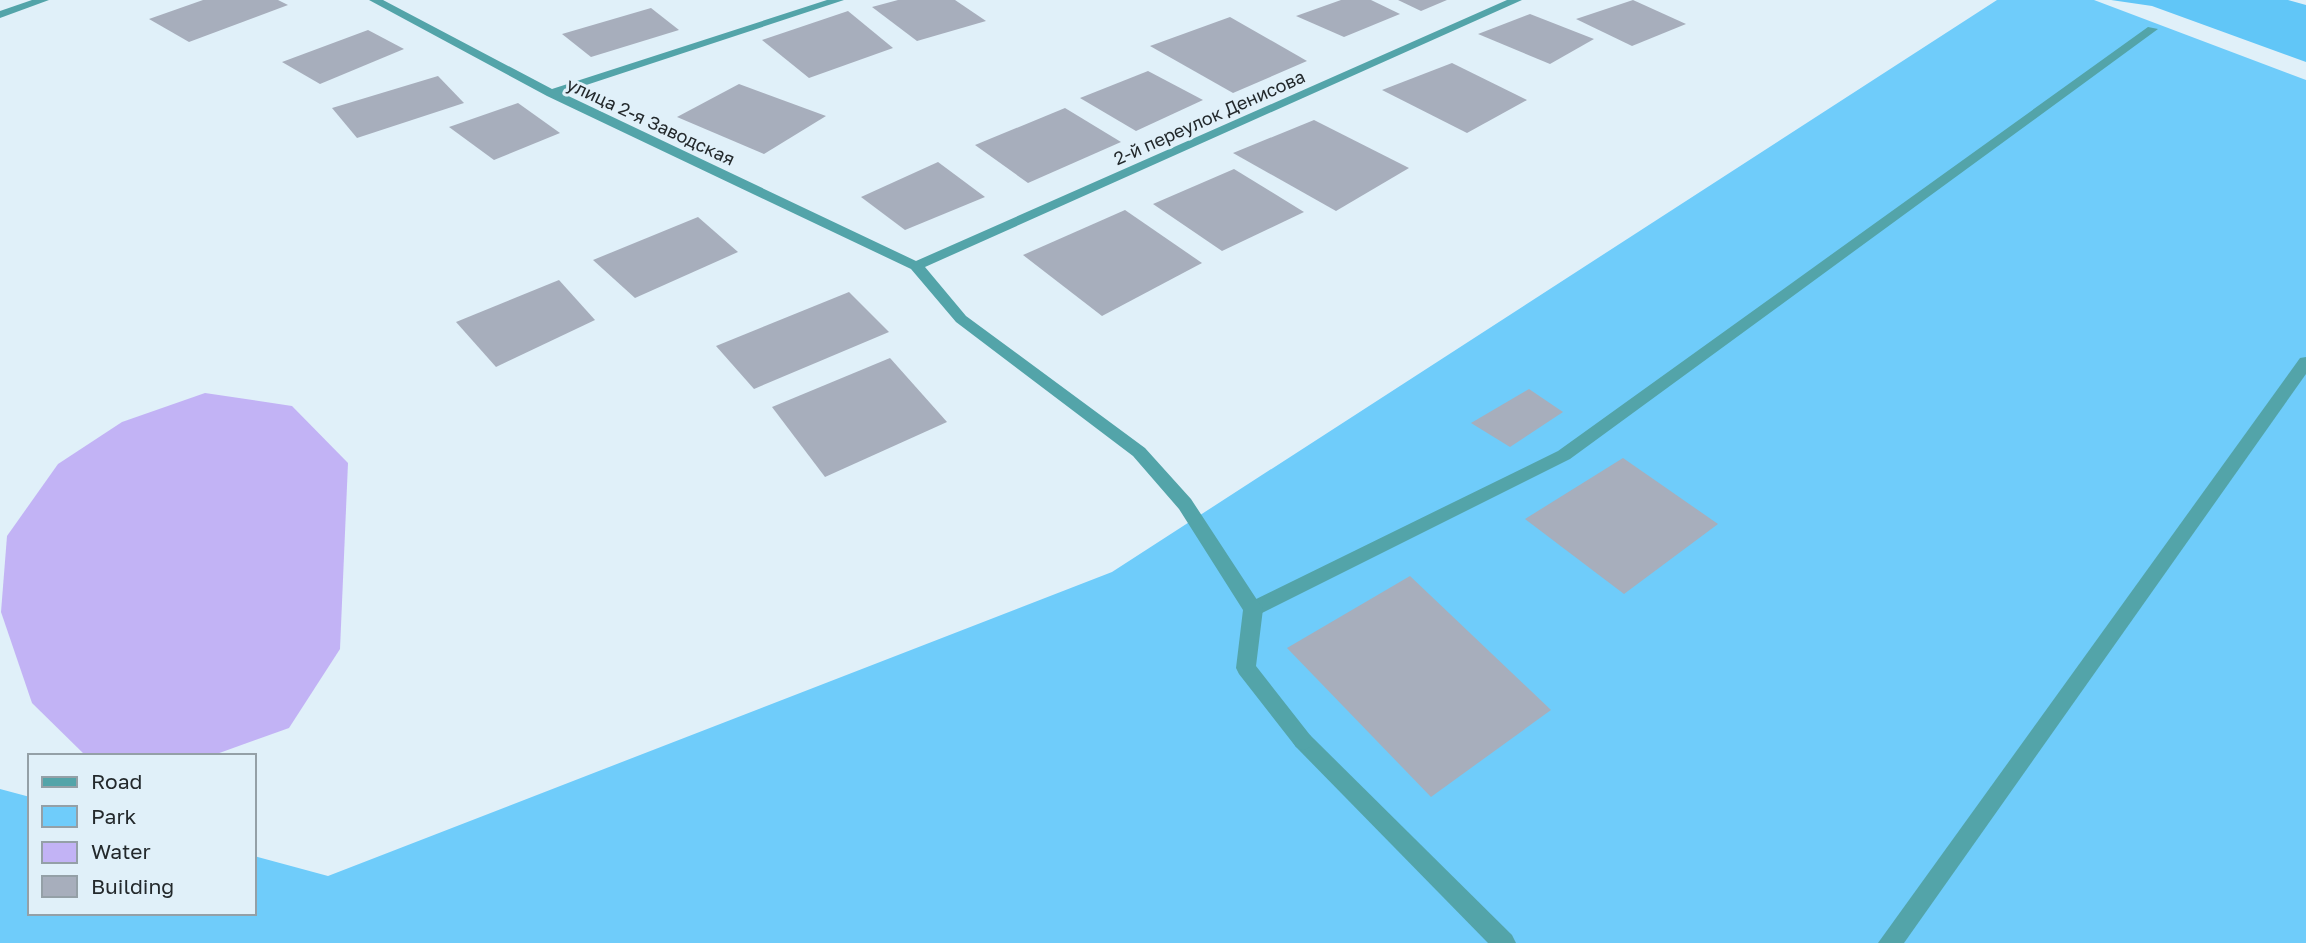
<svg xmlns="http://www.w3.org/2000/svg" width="2306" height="943" font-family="'Golos Text',sans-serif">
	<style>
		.green { fill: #6fccfa }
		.forest { fill: #61c6f7 }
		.water { fill: #c2b3f5 }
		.building { fill: #a7aebc }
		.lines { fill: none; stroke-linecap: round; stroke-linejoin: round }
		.service { fill: #53a4a9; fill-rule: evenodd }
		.minor { fill: #53a4a9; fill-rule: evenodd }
		.labels { text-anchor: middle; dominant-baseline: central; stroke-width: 6; stroke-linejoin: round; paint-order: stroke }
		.far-street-label { font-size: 18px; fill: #23292c; stroke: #e0f0f9 }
	</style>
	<rect width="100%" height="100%" fill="#e0f0f9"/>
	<path class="green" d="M1997 0H2094L2306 80V943H0V789L30 797V913H254V856L328 876 1112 572Z"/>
	<path class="forest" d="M2111 0H2288L2306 5V62L2152 6Z"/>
	<path class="water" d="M205 393 292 406 348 463 340 649 289 728 211 756H86L32 703 1 612 7 536 58 464 122 422Z"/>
	<g class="building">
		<path d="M203 0H278L288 5 189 42 149 19Z"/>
		<path d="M898 0H955L986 21 917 41 872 7Z"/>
		<path d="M1341 0H1371L1400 14 1344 37 1296 16Z"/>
		<path d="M1398 0H1447L1421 11Z"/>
		<path d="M1633 0 1686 24 1632 46 1576 19Z"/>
		<path d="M651 8 679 30 591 57 562 34Z"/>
		<path d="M848 11 893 48 809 78 762 40Z"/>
		<path d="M1530 14 1594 39 1550 64 1478 34Z"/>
		<path d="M1230 17 1307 61 1233 93 1150 46Z"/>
		<path d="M368 30 404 49 320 84 282 62Z"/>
		<path d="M1452 63 1527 100 1467 133 1382 90Z"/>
		<path d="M1148 71 1203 100 1136 131 1080 98Z"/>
		<path d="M438 76 464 103 357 138 332 108Z"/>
		<path d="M739 84 826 116 764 154 677 117Z"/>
		<path d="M518 103 560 133 494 160 449 127Z"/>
		<path d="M1065 108 1121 142 1028 183 975 145Z"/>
		<path d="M1314 120 1409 168 1336 211 1233 153Z"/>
		<path d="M938 162 985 197 905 230 861 197Z"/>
		<path d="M1234 169 1304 212 1222 251 1153 204Z"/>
		<path d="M1125 210 1202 263 1102 316 1023 255Z"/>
		<path d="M698 217 738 252 635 298 593 260Z"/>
		<path d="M559 280 595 320 496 367 456 322Z"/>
		<path d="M849 292 889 332 754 389 716 346Z"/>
		<path d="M890 358 947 422 825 477 772 407Z"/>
		<path d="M1529 389 1563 412 1510 447 1471 423Z"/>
		<path d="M1623 458 1718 524 1624 594 1525 519Z"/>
		<path d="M1410 576 1551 710 1431 797 1287 648Z"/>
	</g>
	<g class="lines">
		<g class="service">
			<path d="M32 0H49L0 18V11Z"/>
			<path d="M2148 27 2158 29 1570 459 1260 614 1253 617 1246 614 1243 609 1246 604 1558 451Z"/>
			<path d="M2306 357V374L1904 943H1878L2300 358Z"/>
			<path d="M1303 732 1310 735 1512 935 1516 943H1488L1296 747 1292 741 1296 735Z"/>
		</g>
		<path class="minor" d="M369 0H383L552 89 827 0H844L562 93 916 261 1507 0H1522L925 267 966 316 1145 448 1191 499 1263 609 1256 666 1310 735 1314 741 1310 747 1303 750 1296 747 1239 674 1236 668 1243 610 1179 509 1133 456 956 322 911 269 547 96Z"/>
	</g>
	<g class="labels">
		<g class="far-street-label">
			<text transform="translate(1209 117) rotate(-24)">2-й переулок Денисова</text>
			<text transform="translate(651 121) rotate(25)">улица 2-я Заводская</text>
		</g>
	</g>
	<rect x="28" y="754" width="228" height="161" fill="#e0f0f9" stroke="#94a0a7" stroke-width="2"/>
	<rect x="42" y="777" width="35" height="10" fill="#53a4a9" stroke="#94a0a7" stroke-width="2"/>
	<text x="91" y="789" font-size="21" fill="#23292c">Road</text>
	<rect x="42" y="806" width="35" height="21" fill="#6fccfa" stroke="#94a0a7" stroke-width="2"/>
	<text x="91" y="824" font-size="21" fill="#23292c">Park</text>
	<rect x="42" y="842" width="35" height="21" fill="#c2b3f5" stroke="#94a0a7" stroke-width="2"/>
	<text x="91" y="859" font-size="21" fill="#23292c">Water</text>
	<rect x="42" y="876" width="35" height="21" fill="#a7aebc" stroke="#94a0a7" stroke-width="2"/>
	<text x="91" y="894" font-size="21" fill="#23292c">Building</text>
</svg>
